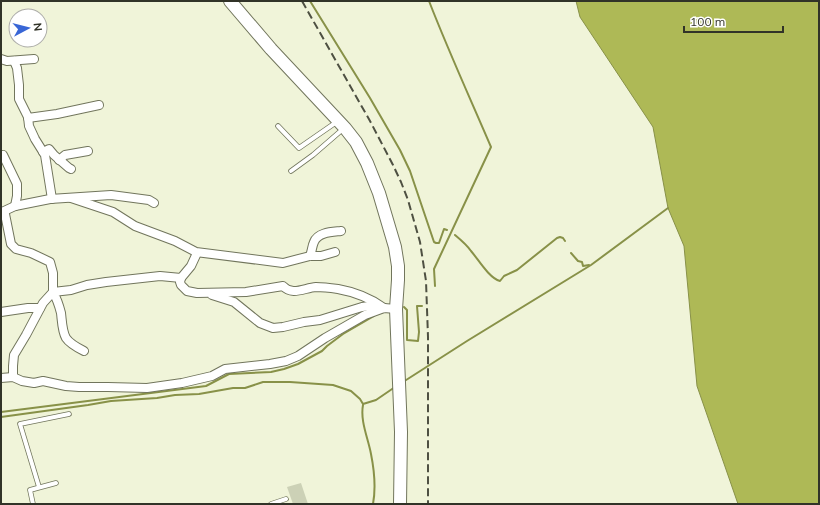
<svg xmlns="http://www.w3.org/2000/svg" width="820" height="505" font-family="Mulish,sans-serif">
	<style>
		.water { fill: #aeb956; stroke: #889148 }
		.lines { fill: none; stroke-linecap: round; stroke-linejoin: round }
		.stream { stroke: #889148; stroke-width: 2 }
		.building { fill: #ccd1b6 }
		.service-casing { stroke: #71755c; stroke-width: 5.5 }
		.minor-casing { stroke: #71755c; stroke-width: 10 }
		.primary-casing { stroke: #71755c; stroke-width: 14 }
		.service { stroke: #fff; stroke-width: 4 }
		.minor { stroke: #fff; stroke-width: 8 }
		.primary { stroke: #fff; stroke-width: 12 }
		.rail { stroke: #4e5042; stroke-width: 2; stroke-dasharray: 8 4; stroke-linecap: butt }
	</style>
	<rect width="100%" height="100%" fill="#f0f4d9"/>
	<path class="water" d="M576 1H819V504H738L697 386 684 246 668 208 653 127 580 17Z"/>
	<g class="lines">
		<g class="stream">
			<path d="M310 1 370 98 400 150 410 171 434 242 436 243H439L444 229 447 230"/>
			<path d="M429 1C448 50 470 98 491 147L434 269 435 286"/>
			<path d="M455 235C461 240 467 245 471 251 478 259 489 278 500 281L504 276 517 270 557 238 560 237 563 238 565 241"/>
			<path d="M571 253 578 261 582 262 583 266 589 265"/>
			<path d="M404 307 407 310V340L418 341 419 332 417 306H422"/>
			<path d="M403 382 467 341 591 265 668 208"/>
			<path d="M363 405C360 421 368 438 371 454 374 469 376 488 373 504"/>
			<path d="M1 412 206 386 229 374 271 372 284 369 298 364 322 351 327 346 343 334 374 316"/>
			<path d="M1 417 88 405 111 401 157 398 175 395 199 394 233 388H245L263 382H290L333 385 351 391 360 399 363 404 376 400 395 387"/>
		</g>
	</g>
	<path class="building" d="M301 483 308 504H293L287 487Z"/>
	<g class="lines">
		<defs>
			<g id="service">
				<path d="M278 126 299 148 338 121"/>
				<path d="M291 171 313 155 343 129"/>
				<path d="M39 487 20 424 69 414"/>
				<path d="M33 504 30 490 56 483"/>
				<path d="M271 504 286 499"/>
			</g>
			<g id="minor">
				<path d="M1 59 7 61 34 59"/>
				<path d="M14 61 17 68 19 85V99L28 117 29 126 35 139 45 155 52 199"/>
				<path d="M28 118 57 114 99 105"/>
				<path d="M43 152 49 149 54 155 69 168 71 169"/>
				<path d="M3 155 17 184V196L15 206"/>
				<path d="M59 160 65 155 88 151"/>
				<path d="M71 198 113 212 135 226 175 241 196 252 283 263 310 256H321L335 252"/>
				<path d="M1 212 5 214 11 244 16 249 31 253 50 262 53 273V292L43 303 26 335 14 355 13 366V377"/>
				<path d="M2 212 15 206 50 199 111 195 149 200 154 203"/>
				<path d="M310 256C312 251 312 246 314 242 318 232 332 232 341 231"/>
				<path d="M181 278 180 282 181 285 187 291 197 293 246 292 283 286C292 296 304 288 316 287 323 287 331 288 338 289 355 292 370 298 384 308"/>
				<path d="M212 295 234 302 260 323 273 328 283 327 304 322 320 320 362 307 369 306 381 308"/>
				<path d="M1 312 28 308H40"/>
				<path d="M84 351C78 348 70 344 66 338 62 331 62 321 61 313 59 305 57 299 53 292L71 290 87 285 106 282 160 276 181 278 191 266 197 253"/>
				<path d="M1 378 13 377 22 381 34 383 43 381 66 386 79 387H108L147 388 182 383 212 376 225 369 270 364 286 361 298 356 325 338 365 315 384 308 396 309"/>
			</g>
			<path id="primary" d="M230 1 271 49 345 128 356 142 367 163 379 193 395 247 398 266V280L396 309 401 432 400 504"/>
		</defs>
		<use href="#service" class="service-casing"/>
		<use href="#minor" class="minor-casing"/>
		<use href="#primary" class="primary-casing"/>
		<use href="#service" class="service"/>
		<use href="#minor" class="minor"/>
		<use href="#primary" class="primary"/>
		<path class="rail" d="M302 1 370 121 393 165 401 182 408 200 420 242 426 281 428 337V504"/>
	</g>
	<rect width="820" height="505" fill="none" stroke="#313328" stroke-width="4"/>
	<g transform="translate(28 28) rotate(83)"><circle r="19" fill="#ffffff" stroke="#adada9"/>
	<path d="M0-3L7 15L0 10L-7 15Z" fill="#3966d6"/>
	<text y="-6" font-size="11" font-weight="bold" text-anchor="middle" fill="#313328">N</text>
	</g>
	<path d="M684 26v6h99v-6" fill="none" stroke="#313328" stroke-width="2"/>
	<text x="690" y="26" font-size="12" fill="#313328" stroke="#ffffff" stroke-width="3" paint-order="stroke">100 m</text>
</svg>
